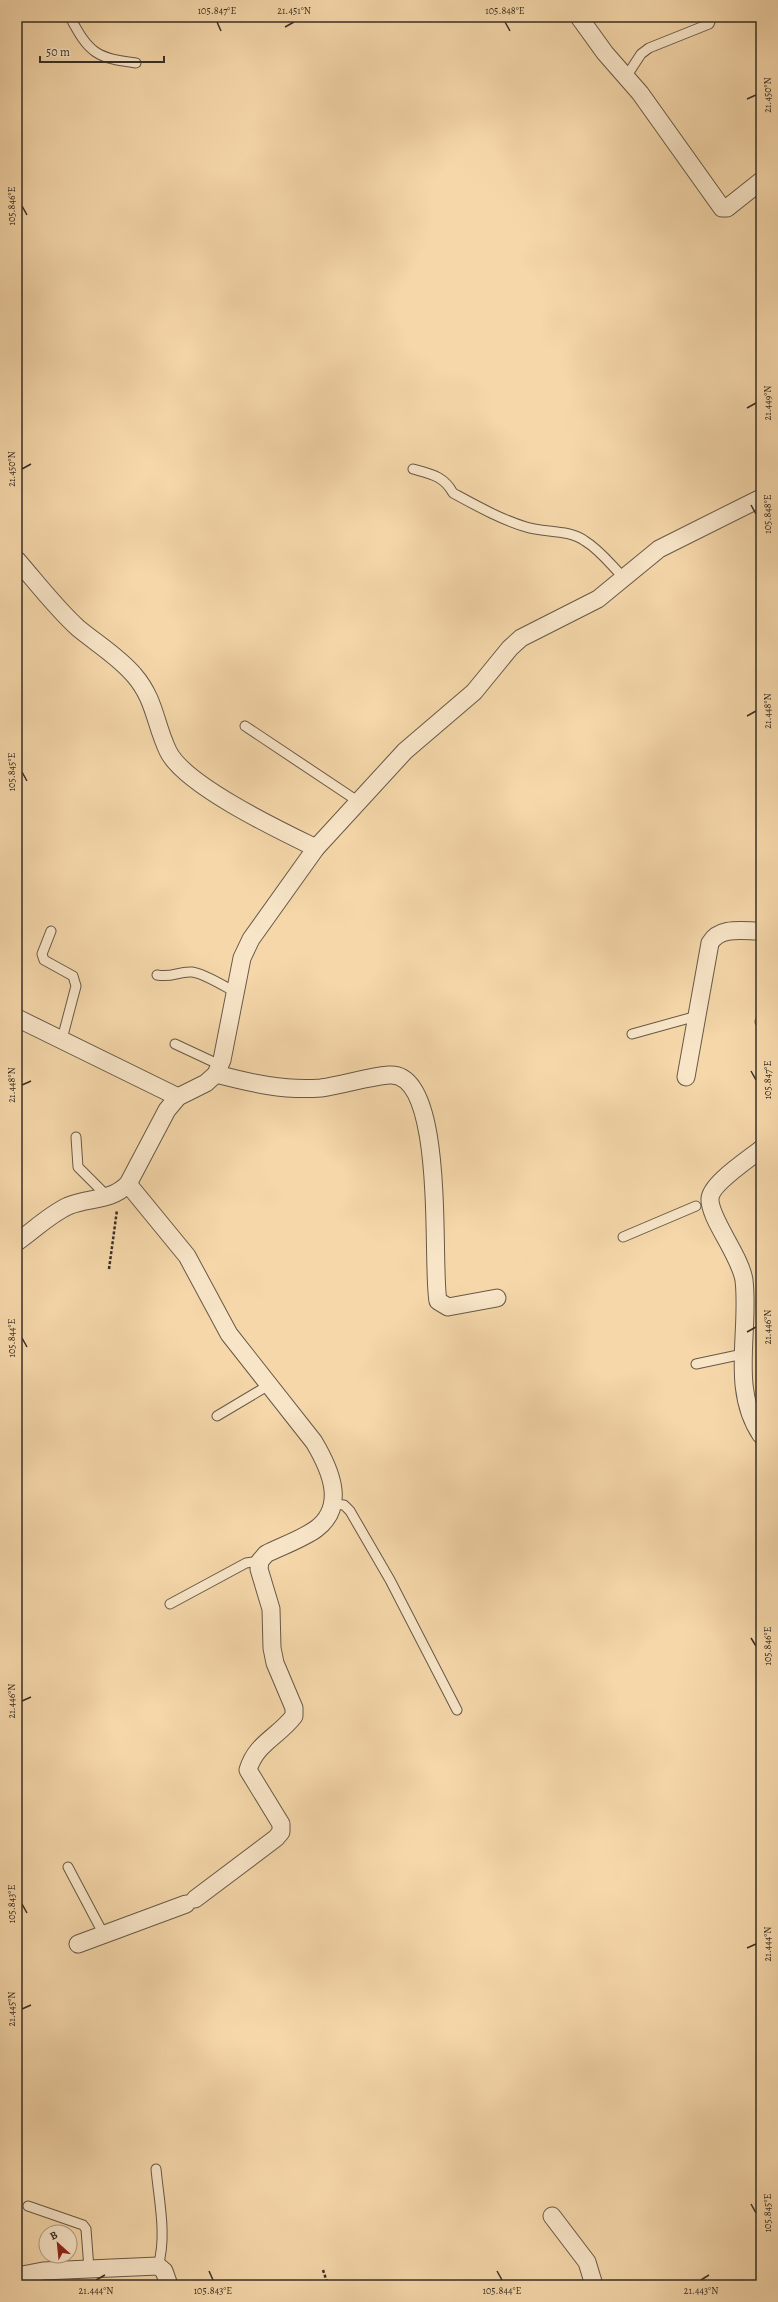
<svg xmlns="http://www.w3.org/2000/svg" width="778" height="2302" font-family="Alegreya,serif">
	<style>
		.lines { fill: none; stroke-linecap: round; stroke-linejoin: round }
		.service-casing { stroke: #665946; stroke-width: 11 }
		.minor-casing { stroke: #665946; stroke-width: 19 }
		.path { stroke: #372f24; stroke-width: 2.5; stroke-dasharray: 3 2; stroke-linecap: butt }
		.service { stroke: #f8e5c8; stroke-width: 9 }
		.minor { stroke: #f8e5c8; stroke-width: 17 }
		.ticks { fill: none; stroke: #372f24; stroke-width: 1.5 }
		.neatline { fill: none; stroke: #372f24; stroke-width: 1.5 }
		.ticks-label { font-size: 10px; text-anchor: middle; fill: #372f24 }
	</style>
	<rect width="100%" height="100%" fill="#f5d7aa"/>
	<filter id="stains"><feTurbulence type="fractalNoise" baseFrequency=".005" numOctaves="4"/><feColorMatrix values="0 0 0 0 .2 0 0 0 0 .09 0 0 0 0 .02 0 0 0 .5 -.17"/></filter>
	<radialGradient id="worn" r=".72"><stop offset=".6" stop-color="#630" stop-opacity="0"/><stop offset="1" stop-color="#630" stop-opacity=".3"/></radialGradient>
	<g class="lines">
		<defs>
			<g id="service">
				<path d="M70 17C89 53 96 58 136 63"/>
				<path d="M626 77 641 54 649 48 709 24 712 17"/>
				<path d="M413 469C431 474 444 476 453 493 477 506 500 519 526 527 545 533 568 529 585 541 600 550 611 565 623 577"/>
				<path d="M245 726 359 802"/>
				<path d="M51 931 42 954 44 960 73 976 76 986 62 1039"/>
				<path d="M157 975C173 978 178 971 192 972 203 973 224 986 235 992"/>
				<path d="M760 1022 761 1021"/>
				<path d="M632 1034 697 1016"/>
				<path d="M175 1044 220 1065"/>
				<path d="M76 1137 78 1167 108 1197"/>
				<path d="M623 1237 696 1206"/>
				<path d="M696 1364 743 1354"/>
				<path d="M217 1416 269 1385"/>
				<path d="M334 1504 344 1505 350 1511 390 1580 457 1710"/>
				<path d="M170 1604 246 1563 260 1561"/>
				<path d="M68 1867 104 1935"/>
				<path d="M156 2169C159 2201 167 2236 158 2266"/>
				<path d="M28 2206 83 2225 86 2229 89 2269"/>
			</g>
			<g id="minor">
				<path d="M579 17 605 53 640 93 722 208H727L761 181"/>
				<path d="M17 560C37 583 56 608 78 628 96 643 119 657 134 675 155 699 155 724 168 751 184 785 281 831 316 848"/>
				<path d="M17 1018 178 1097"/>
				<path d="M216 1074C251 1083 284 1091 321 1088 344 1085 366 1077 389 1075 447 1070 431 1265 438 1301L448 1307 497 1298"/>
				<path d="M686 1077 710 943C720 926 743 931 761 931"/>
				<path d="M761 1149C749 1159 710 1184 710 1199 709 1218 740 1255 744 1280 750 1332 730 1389 761 1435"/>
				<path d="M128 1184 187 1256 229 1334 314 1442C330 1469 347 1506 316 1529 302 1539 282 1546 266 1554L260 1561 259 1569 271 1609 272 1648 275 1663 294 1708V1716C278 1737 256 1743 248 1770L281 1824V1832L276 1838 195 1899"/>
				<path d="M17 1242C34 1230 49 1215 68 1206 89 1197 110 1202 128 1184L167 1110 178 1097 206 1083 216 1074 222 1060 242 958 251 939 316 848 405 751 474 692 510 648 521 638 598 599 659 549 761 498"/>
				<path d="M78 1944 186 1904"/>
				<path d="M552 2216 587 2262 594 2285"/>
				<path d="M17 2276 43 2271 158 2266 164 2271 169 2285"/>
			</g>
		</defs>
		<use href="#service" class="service-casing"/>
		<use href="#minor" class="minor-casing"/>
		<g class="path">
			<path d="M109 1269 117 1210"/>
			<path d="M323 2270 328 2285"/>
		</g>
		<use href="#service" class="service"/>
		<use href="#minor" class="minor"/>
	</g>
	<path class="ticks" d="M217 22 221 31M505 22 510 31M285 27 294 22M747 99 756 95M22 206 27 215M747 408 756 403M22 469 31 464M751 505 756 514M747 716 756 711M22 772 27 781M751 1071 756 1080M22 1085 31 1081M747 1332 756 1327M22 1338 27 1347M751 1638 756 1646M22 1701 31 1697M22 1904 27 1913M747 1948 756 1944M22 2009 31 2005M751 2204 756 2213M209 2271 213 2280M497 2271 502 2280M96 2280 105 2275M701 2280 709 2275"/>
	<rect width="778" height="2302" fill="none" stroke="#f5d7aa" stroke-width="44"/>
	<g transform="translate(58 2244) rotate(333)"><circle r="19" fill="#f8e5c8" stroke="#ab9c86"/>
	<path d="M0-3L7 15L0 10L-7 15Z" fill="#8f2418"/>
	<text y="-6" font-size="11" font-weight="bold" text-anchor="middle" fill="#372f24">B</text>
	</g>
	<path d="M40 56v6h124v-6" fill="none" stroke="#372f24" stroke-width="2"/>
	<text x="46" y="56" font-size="12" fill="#372f24" stroke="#f8e5c8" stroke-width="3" paint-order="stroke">50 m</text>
	<rect x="22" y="22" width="734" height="2258" class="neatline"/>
	<g class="ticks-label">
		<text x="217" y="14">105.847°E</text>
		<text x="294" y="14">21.451°N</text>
		<text x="505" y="14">105.848°E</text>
		<text transform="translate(767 95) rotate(-90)" y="4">21.450°N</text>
		<text transform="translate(11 206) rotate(-90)" y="4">105.846°E</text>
		<text transform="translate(767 403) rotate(-90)" y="4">21.449°N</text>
		<text transform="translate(11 469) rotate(-90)" y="4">21.450°N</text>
		<text transform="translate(767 514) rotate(-90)" y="4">105.848°E</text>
		<text transform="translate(767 711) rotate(-90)" y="4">21.448°N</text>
		<text transform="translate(11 772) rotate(-90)" y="4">105.845°E</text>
		<text transform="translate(767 1080) rotate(-90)" y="4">105.847°E</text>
		<text transform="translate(11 1085) rotate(-90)" y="4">21.448°N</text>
		<text transform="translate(767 1327) rotate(-90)" y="4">21.446°N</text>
		<text transform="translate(11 1338) rotate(-90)" y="4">105.844°E</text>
		<text transform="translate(767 1646) rotate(-90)" y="4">105.846°E</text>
		<text transform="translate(11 1701) rotate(-90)" y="4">21.446°N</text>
		<text transform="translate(11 1904) rotate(-90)" y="4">105.843°E</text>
		<text transform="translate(767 1944) rotate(-90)" y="4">21.444°N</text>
		<text transform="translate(11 2009) rotate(-90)" y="4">21.445°N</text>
		<text transform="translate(767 2213) rotate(-90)" y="4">105.845°E</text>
		<text x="96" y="2294">21.444°N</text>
		<text x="213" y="2294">105.843°E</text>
		<text x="502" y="2294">105.844°E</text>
		<text x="701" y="2294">21.443°N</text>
	</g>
	<rect width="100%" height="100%" filter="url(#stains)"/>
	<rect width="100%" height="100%" fill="url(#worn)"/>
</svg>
